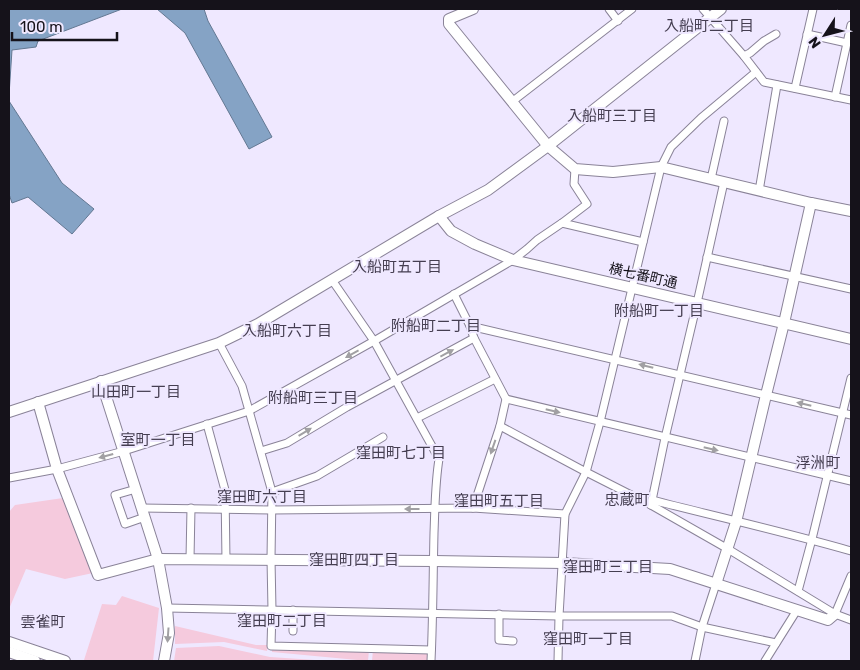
<svg xmlns="http://www.w3.org/2000/svg" width="860" height="670" font-family="Rubik,'Noto Sans JP',sans-serif">
	<style>
		.green { fill: #f5cadd }
		.water { fill: #85a3c5; stroke: #637892 }
		.lines { fill: none; stroke-linecap: round; stroke-linejoin: round }
		.street-casing { stroke: #8a8398; stroke-width: 9 }
		.secondary-casing { stroke: #8a8398; stroke-width: 12 }
		.street { stroke: #fff; stroke-width: 7 }
		.secondary { stroke: #fff; stroke-width: 10 }
		.oneway { fill: #a1a0a3 }
		.labels { text-anchor: middle; dominant-baseline: central; stroke-width: 4; stroke-linejoin: round; paint-order: stroke }
		.street-label { font-size: 14px; fill: #15121a; stroke: #efe8ff }
		.neighbourhood-label { font-size: 15px; fill: #453e51; stroke: #efe8ff }
	</style>
	<rect width="100%" height="100%" fill="#efe8ff"/>
	<g class="green">
		<path d="M63 498 93 573 65 579 26 569 9 609V512L15 505Z"/>
		<path d="M122 596 159 608 153 661H86L84 660 102 604 116 605Z"/>
		<path d="M175 626 256 645H268L267 651 224 642 175 644Z"/>
		<path d="M219 646 270 657 330 661H174L176 648Z"/>
		<path d="M272 647 369 650 368 661 272 652Z"/>
		<path d="M373 650 428 653V661H372Z"/>
	</g>
	<g class="water">
		<path d="M9 9H122L38 41 36 47 12 50 9 95Z"/>
		<path d="M157 9H204L208 21 272 137 249 149 185 33Z"/>
		<path d="M9 101 62 183 94 209 72 234 28 197 12 203 9 194Z"/>
	</g>
	<g class="lines">
		<defs>
			<g id="street">
				<path d="M609 9 618 21"/>
				<path d="M703 9 744 56 764 82 851 100"/>
				<path d="M807 34 847 43"/>
				<path d="M744 56 750 53 764 41 776 34"/>
				<path d="M795 88 813 9"/>
				<path d="M835 97 851 25"/>
				<path d="M513 101 632 9"/>
				<path d="M711 179 724 121"/>
				<path d="M759 191 777 85"/>
				<path d="M562 223 643 242"/>
				<path d="M707 257 851 289"/>
				<path d="M332 280 374 341 439 459C435 484 435 508 434 533 433 576 433 619 431 661"/>
				<path d="M454 294 470 326 474 338 506 399 500 426 473 508"/>
				<path d="M470 326 851 415"/>
				<path d="M219 343 242 386 272 492 271 559 272 610 271 646 431 650"/>
				<path d="M506 399 851 481"/>
				<path d="M417 418 495 379"/>
				<path d="M207 424 225 490 226 560"/>
				<path d="M500 426 586 472 651 505 728 549 835 614 851 620"/>
				<path d="M261 451 287 443 347 407 474 338"/>
				<path d="M9 478 57 469 124 451 249 411 374 341 513 260 527 249 537 240 562 223 587 204 574 184 575 169"/>
				<path d="M136 489 115 495 125 524 145 517"/>
				<path d="M272 492 317 476 383 437"/>
				<path d="M652 500C718 517 785 532 851 551"/>
				<path d="M651 505 665 438 697 303 724 182"/>
				<path d="M142 508 272 510 473 508 565 514"/>
				<path d="M190 559 191 508"/>
				<path d="M798 591 812 539 851 378"/>
				<path d="M167 608 559 616H672L702 627 776 643"/>
				<path d="M499 614V640L513 641"/>
				<path d="M835 614 851 576"/>
				<path d="M293 631V610"/>
				<path d="M558 661 559 616 565 514 586 472 600 422 661 167 671 147 701 118 756 72"/>
				<path d="M695 661 702 627 716 584"/>
				<path d="M765 661 797 610"/>
			</g>
			<g id="secondary">
				<path d="M473 9 449 19V24L548 146 575 169 613 172 661 167 811 203 851 211"/>
				<path d="M439 216 451 231 475 244 513 260 851 339"/>
				<path d="M101 381 158 559 167 608 169 633 164 661"/>
				<path d="M38 402 57 469 98 575 158 559 434 561 564 563 670 569 828 620 835 614"/>
				<path d="M9 412 219 343 258 324 439 216 488 190 548 146 721 9"/>
				<path d="M716 584 736 522 766 395 784 323 811 203"/>
				<path d="M9 642 65 661"/>
				<path d="M9 652 35 661"/>
			</g>
		</defs>
		<use href="#street" class="street-casing"/>
		<use href="#secondary" class="secondary-casing"/>
		<use href="#street" class="street"/>
		<use href="#secondary" class="secondary"/>
	</g>
	<defs><path id="oneway-solid" d="M-6-.8H1V-3.2L6.5 0L1 3.2V.8H-6Z" transform="scale(1.25)"/></defs>
	<g class="oneway">
		<use href="#oneway-solid" transform="translate(447 353) rotate(-28)"/>
		<use href="#oneway-solid" transform="translate(352 354) rotate(151)"/>
		<use href="#oneway-solid" transform="translate(646 366) rotate(-166)"/>
		<use href="#oneway-solid" transform="translate(804 404) rotate(-167)"/>
		<use href="#oneway-solid" transform="translate(553 411) rotate(13)"/>
		<use href="#oneway-solid" transform="translate(305 432) rotate(-31)"/>
		<use href="#oneway-solid" transform="translate(493 447) rotate(109)"/>
		<use href="#oneway-solid" transform="translate(711 449) rotate(13)"/>
		<use href="#oneway-solid" transform="translate(106 456) rotate(165)"/>
		<use href="#oneway-solid" transform="translate(412 509) rotate(180)"/>
		<use href="#oneway-solid" transform="translate(168 635) rotate(94)"/>
	</g>
	<g class="labels">
		<g class="street-label">
			<text transform="translate(643 276) rotate(13)">横七番町通</text>
		</g>
		<g class="neighbourhood-label">
			<text x="709" y="26">入船町二丁目</text>
			<text x="612" y="116">入船町三丁目</text>
			<text x="397" y="267">入船町五丁目</text>
			<text x="659" y="311">附船町一丁目</text>
			<text x="436" y="326">附船町二丁目</text>
			<text x="287" y="331">入船町六丁目</text>
			<text x="136" y="392">山田町一丁目</text>
			<text x="313" y="398">附船町三丁目</text>
			<text x="158" y="440">室町一丁目</text>
			<text x="401" y="453">窪田町七丁目</text>
			<text x="818" y="463">浮洲町</text>
			<text x="262" y="497">窪田町六丁目</text>
			<text x="627" y="500">忠蔵町</text>
			<text x="499" y="501">窪田町五丁目</text>
			<text x="354" y="560">窪田町四丁目</text>
			<text x="608" y="567">窪田町三丁目</text>
			<text x="282" y="621">窪田町二丁目</text>
			<text x="43" y="622">雲雀町</text>
			<text x="588" y="639">窪田町一丁目</text>
		</g>
	</g>
	<rect width="860" height="670" fill="none" stroke="#15121a" stroke-width="20"/>
	<g transform="translate(825 35) rotate(234)" stroke="#efe8ff" stroke-width="4" paint-order="stroke">
	<path d="M0-4L9 19L0 12L-9 19Z" fill="#15121a"/>
	<text y="-8" font-size="14" font-weight="bold" text-anchor="middle" fill="#15121a">N</text>
	</g>
	<path d="M12 32v8h105v-8" fill="none" stroke="#15121a" stroke-width="2.5"/>
	<text x="20" y="32" font-size="15" fill="#15121a" stroke="#efe8ff" stroke-width="4" paint-order="stroke">100 m</text>
</svg>
